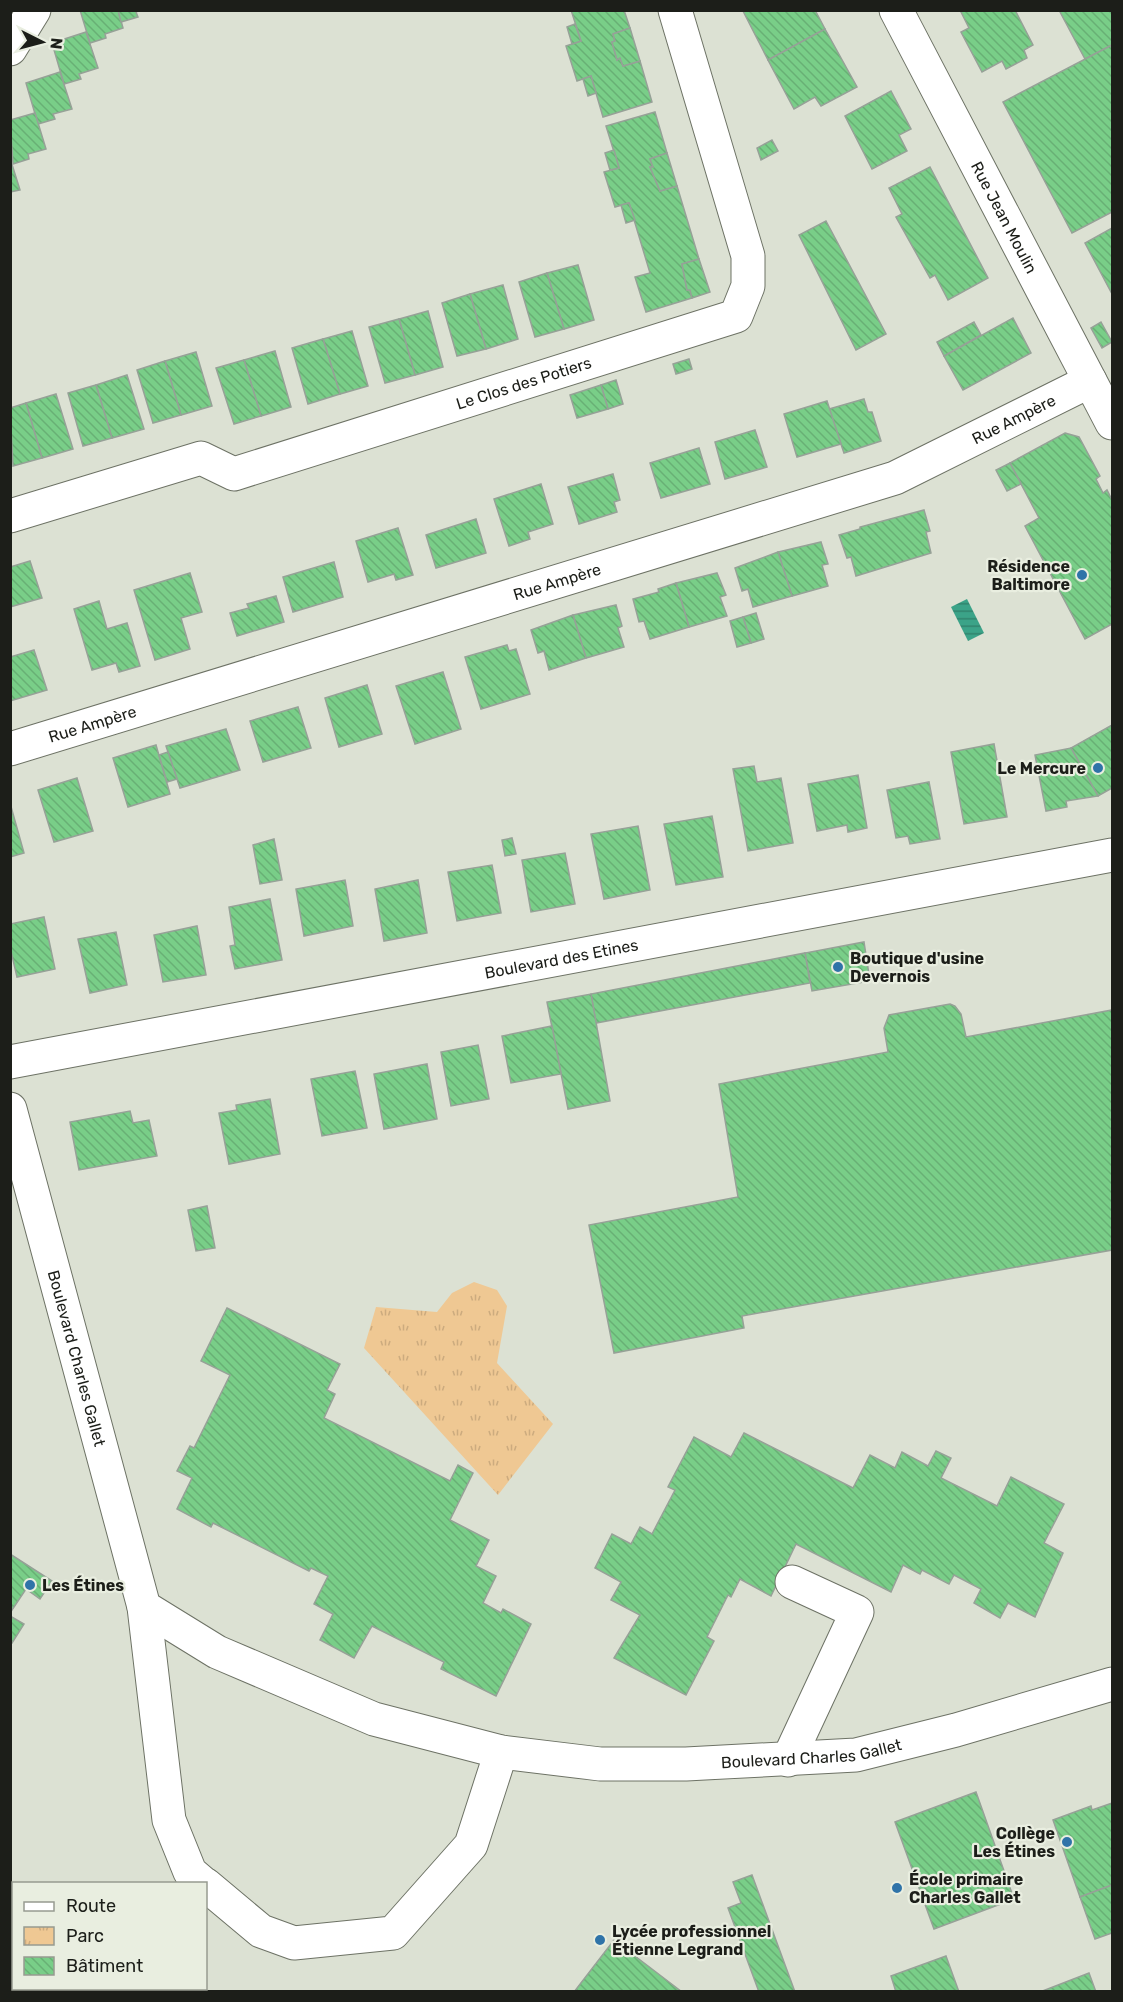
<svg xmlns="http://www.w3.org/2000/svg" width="1123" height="2002" font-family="Rubik,sans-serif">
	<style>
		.park { fill: url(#park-tufts) }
		.water { fill: url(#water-rules) }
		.building { fill: url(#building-back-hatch); stroke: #96a197; stroke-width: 1.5 }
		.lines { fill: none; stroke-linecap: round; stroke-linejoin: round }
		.minor-casing { stroke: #6d7265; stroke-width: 35 }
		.minor { stroke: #fff; stroke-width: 33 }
		.poi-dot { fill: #2f73a8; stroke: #e9eee0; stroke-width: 2 }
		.labels { text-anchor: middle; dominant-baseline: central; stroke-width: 4.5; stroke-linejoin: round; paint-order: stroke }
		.street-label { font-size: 16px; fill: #1c1e19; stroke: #e9eee0 }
		.poi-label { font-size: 16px; font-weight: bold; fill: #1c1e19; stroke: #e9eee0; text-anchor: start }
	</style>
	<defs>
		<pattern id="park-tufts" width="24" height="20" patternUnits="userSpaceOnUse" patternTransform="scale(1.5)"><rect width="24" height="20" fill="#efc893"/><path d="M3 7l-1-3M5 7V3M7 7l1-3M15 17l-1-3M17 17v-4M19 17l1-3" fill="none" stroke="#ccab7e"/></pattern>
		<pattern id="water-rules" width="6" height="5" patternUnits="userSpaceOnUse" patternTransform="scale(1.5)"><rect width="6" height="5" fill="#3ba388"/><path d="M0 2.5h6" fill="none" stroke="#31846e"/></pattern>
		<pattern id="building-back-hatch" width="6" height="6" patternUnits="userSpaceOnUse" patternTransform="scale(1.5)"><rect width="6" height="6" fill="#79ce88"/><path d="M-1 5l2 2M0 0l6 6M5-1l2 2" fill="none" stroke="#68b075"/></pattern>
	</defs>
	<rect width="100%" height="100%" fill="#dce1d3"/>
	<path class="park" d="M474 1282 497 1290 507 1306 497 1363 553 1424 498 1495 364 1348 376 1307 437 1312 452 1293Z"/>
	<path class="water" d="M967 599 984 633 968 641 951 607Z"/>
	<g class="building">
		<path d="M80 10H118L123 28 105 34 106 38 90 43Z"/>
		<path d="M118 10H140L136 12 138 17 121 22Z"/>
		<path d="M571 10H624L630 28 613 34 615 41 612 42 617 60 620 58 623 66 640 61 652 102 603 117 591 76 577 81 566 46 581 41Z"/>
		<path d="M815 10 825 29 768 60 743 11Z"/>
		<path d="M960 10H1015L1033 45 1024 50 1027 58 1006 69 1002 61 982 72 961 32 969 28Z"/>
		<path d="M1059 10H1112V45L1085 59Z"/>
		<path d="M575 24 581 41 572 44 567 27Z"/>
		<path d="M630 28 640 61 623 66 620 58 617 60 612 42 615 41 613 34Z"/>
		<path d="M825 29 857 87 821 106 815 97 794 109 768 60Z"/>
		<path d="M86 32 98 68 79 74 81 79 64 84 52 43Z"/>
		<path d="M1112 45V212L1072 233 1003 102Z"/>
		<path d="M60 72 72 109 53 114 55 119 38 124 26 83Z"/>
		<path d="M591 76 596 93 588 96 583 79Z"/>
		<path d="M891 91 911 129 899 135 907 151 872 169 845 116Z"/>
		<path d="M655 112 667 153 650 159 653 167H650L660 191 677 186 699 259 682 264 687 290H690L692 298 646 312 635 277 650 273 629 203 615 207 604 172 619 168 606 126Z"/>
		<path d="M35 113 46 149 28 154 29 159 13 164 10 120Z"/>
		<path d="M772 140 778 151 761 160 757 148Z"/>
		<path d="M614 150 619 168 610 170 605 153Z"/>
		<path d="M667 153 677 186 660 191 650 167H653L650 159Z"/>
		<path d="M10 158 20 190 10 192Z"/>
		<path d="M930 167 988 278 948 300 935 275 930 278 896 217 902 214 889 188Z"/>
		<path d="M629 203 635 220 626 223 621 205Z"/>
		<path d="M826 221 886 334 856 350 799 235Z"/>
		<path d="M1112 228V291L1111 292 1085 243Z"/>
		<path d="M699 259 710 292 692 298 690 290H687L682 264Z"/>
		<path d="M578 265 594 320 564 329 547 273Z"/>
		<path d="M547 273 564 329 535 337 519 282Z"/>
		<path d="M503 285 518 339 486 349 470 294Z"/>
		<path d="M470 294 486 349 457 356 442 303Z"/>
		<path d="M428 311 443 367 415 375 399 319Z"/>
		<path d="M1013 318 1031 353 963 390 944 356Z"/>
		<path d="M399 319 415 375 385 383 369 327Z"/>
		<path d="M974 322 981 335 944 356 937 342Z"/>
		<path d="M1101 322 1112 342 1102 348 1091 328Z"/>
		<path d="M352 331 368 386 340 394 323 339Z"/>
		<path d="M323 339 340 394 308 404 292 348Z"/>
		<path d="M275 351 291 407 261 416 244 360Z"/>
		<path d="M196 352 212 406 181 415 165 361Z"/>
		<path d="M689 359 692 369 676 374 673 364Z"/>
		<path d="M244 360 261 416 234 424 216 368Z"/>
		<path d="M165 361 181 415 153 423 137 370Z"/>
		<path d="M127 375 144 429 112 438 96 385Z"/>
		<path d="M616 380 623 404 608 409 601 385Z"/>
		<path d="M96 385 112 438 83 446 68 393Z"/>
		<path d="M601 385 608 409 577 418 570 395Z"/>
		<path d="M56 394 73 449 42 458 26 403Z"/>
		<path d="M864 399 868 412H872L881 441 844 453 829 409Z"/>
		<path d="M827 401 841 444 797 457 784 414Z"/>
		<path d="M26 403 42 458 13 466 10 408Z"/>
		<path d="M755 430 767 467 725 479 715 442Z"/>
		<path d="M1065 433 1079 437 1100 476 1096 479 1103 493 1107 490 1112 500V624L1085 639 1025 526 1039 518 1010 463Z"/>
		<path d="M699 448 710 484 661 498 650 463Z"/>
		<path d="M1010 463 1021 484 1007 491 996 470Z"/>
		<path d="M613 474 620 500 614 502 617 512 579 524 568 487Z"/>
		<path d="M541 484 553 524 528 532 530 539 509 546 494 499Z"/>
		<path d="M924 510 930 531 926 532 931 553 856 576 851 557 847 558 839 535 860 529V527Z"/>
		<path d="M476 519 486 553 436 568 426 535Z"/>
		<path d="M398 528 413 575 396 580 394 574 368 582 356 541Z"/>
		<path d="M821 542 828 564 822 565 828 586 792 596 778 552Z"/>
		<path d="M778 552 792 596 753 607 748 589 742 591 735 568Z"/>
		<path d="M30 561 42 598 10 607V567Z"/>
		<path d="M334 562 343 597 293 612 283 577Z"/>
		<path d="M190 573 202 612 181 618 190 649 155 660 134 590Z"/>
		<path d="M717 573 726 595 720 597 727 616 689 627 676 583Z"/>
		<path d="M676 583 689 627 650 639 644 621 639 622 633 599 659 592 658 589Z"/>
		<path d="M276 596 284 622 237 636 230 613 249 608 247 604Z"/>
		<path d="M99 601 107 629 127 623 140 666 119 672 116 663 92 670 74 609Z"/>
		<path d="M616 605 622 626 618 628 624 647 586 658 573 615Z"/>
		<path d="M756 613 764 639 751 643 743 617Z"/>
		<path d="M573 615 586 658 549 670 544 651 538 653 531 630Z"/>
		<path d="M743 617 751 643 737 647 730 621Z"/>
		<path d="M507 645 509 651 516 649 530 694 481 709 465 657Z"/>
		<path d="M34 650 47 690 10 701V657Z"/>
		<path d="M443 672 461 729 415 744 396 686Z"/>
		<path d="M367 685 382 734 339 747 325 698Z"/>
		<path d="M298 707 311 748 263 762 250 721Z"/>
		<path d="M1112 725V788L1098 796 1071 748Z"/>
		<path d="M226 729 240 770 180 788 166 746Z"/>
		<path d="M994 744 1007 817 964 824 951 752Z"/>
		<path d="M156 745 170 794 128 807 113 758Z"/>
		<path d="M1071 748 1098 796 1066 801 1067 807 1046 811 1035 755Z"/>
		<path d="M168 752 177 779 167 782 159 755Z"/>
		<path d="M754 766 757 782 781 778 793 843 748 851 733 769Z"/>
		<path d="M858 775 867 828 848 832 847 825 817 831 808 784Z"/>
		<path d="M77 778 93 831 54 842 38 790Z"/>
		<path d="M929 782 940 839 910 844 908 836 896 838 887 790Z"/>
		<path d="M10 803 24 853 10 857Z"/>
		<path d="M712 816 723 877 676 885 664 824Z"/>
		<path d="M638 826 650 890 604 899 591 834Z"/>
		<path d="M512 838 516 854 505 856 502 840Z"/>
		<path d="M274 839 282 880 260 884 253 845Z"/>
		<path d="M565 853 575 904 531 912 522 860Z"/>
		<path d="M492 865 501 913 457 921 448 872Z"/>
		<path d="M345 880 353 926 304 936 296 889Z"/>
		<path d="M418 880 427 933 384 941 375 889Z"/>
		<path d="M270 899 282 960 235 969 230 946 235 945 229 907Z"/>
		<path d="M44 917 55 969 17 977 10 947V924Z"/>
		<path d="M197 926 206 975 163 982 154 935Z"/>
		<path d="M116 932 127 985 90 993 78 939Z"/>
		<path d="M864 942 870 981 812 991 805 953Z"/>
		<path d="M805 953 810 983 596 1023 591 994Z"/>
		<path d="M591 994 610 1101 568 1109 547 1002Z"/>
		<path d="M950 1004 955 1006 961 1014 966 1037 1112 1010V1250L742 1316 744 1328 614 1353 589 1225 738 1197 719 1084 888 1052 884 1028 889 1015Z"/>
		<path d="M552 1026 561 1074 511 1083 502 1036Z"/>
		<path d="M478 1045 489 1099 451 1106 441 1052Z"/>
		<path d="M427 1064 437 1119 384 1129 374 1074Z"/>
		<path d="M355 1071 367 1128 322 1136 311 1079Z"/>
		<path d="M270 1099 280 1154 229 1164 219 1113 237 1110 236 1105Z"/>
		<path d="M130 1111 133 1123 149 1120 157 1156 79 1170 70 1122Z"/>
		<path d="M207 1206 215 1248 196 1251 188 1210Z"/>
		<path d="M227 1308 340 1364 327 1390 335 1394 324 1418 450 1481 458 1465 473 1473 450 1520 489 1540 476 1566 496 1576 483 1603 501 1613 503 1609 531 1624 496 1696 441 1669 444 1662 372 1626 354 1658 320 1640 333 1614 314 1604 328 1576 311 1568 309 1571 213 1523 211 1527 177 1509 192 1478 177 1471 190 1446 194 1448 230 1375 201 1361Z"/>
		<path d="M744 1433 853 1488 870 1455 895 1468 902 1452 928 1466 936 1451 951 1458 941 1478 997 1506 1011 1477 1064 1504 1044 1543 1063 1553 1035 1617 1008 1603 1000 1618 974 1603 981 1589 954 1575 949 1584 922 1570 920 1574 903 1565 891 1592 796 1544 771 1596 740 1579 731 1597 728 1595 707 1637 714 1641 686 1695 614 1658 640 1615 611 1600 621 1582 595 1568 612 1534 631 1544 640 1527 652 1534 675 1490 668 1487 694 1437 731 1457Z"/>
		<path d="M10 1554 52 1581 40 1599 26 1589 10 1613Z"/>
		<path d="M10 1616 24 1624 12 1643 10 1642Z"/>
		<path d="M976 1792 1014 1899 934 1929 895 1822Z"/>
		<path d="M1112 1803V1885L1080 1897 1053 1820 1091 1806 1092 1810Z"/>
		<path d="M752 1875 795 1992H759L728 1908 741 1903 733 1882Z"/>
		<path d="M1112 1885V1933L1095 1939 1080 1897Z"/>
		<path d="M614 1940 682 1992H574Z"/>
		<path d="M946 1956 959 1992H896L891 1976Z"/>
		<path d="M1089 1973 1096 1992H1040Z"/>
	</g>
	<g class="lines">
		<defs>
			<g id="minor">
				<path id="s1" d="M896 10 1112 423"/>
				<path d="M10 49 34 10"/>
				<path id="s2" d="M10 516 201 458 234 474 736 316 748 286V256L675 10"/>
				<path id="s3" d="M10 749 895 478 1090 381"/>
				<path id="s4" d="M10 1062 1112 855"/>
				<path id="s5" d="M10 1109 144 1607 217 1652 374 1719 501 1752 600 1764H686L856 1755 956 1730 1112 1684"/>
				<path d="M144 1607 169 1820 190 1872 204 1884"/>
				<path d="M788 1760 857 1612 792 1582"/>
				<path d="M206 1885 261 1931 294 1943 393 1933 471 1845 501 1752"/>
			</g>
		</defs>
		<use href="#minor" class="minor-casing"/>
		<use href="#minor" class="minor"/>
	</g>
	<g class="poi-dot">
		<circle cx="1082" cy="575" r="6"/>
		<circle cx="1098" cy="768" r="6"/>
		<circle cx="838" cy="967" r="6"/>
		<circle cx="30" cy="1585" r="6"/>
		<circle cx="1067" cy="1842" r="6"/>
		<circle cx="897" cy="1888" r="6"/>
		<circle cx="600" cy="1940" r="6"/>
	</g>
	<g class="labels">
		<g class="street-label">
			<text stroke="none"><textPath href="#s1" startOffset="234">Rue Jean Moulin</textPath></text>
			<text stroke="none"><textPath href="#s2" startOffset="540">Le Clos des Potiers</textPath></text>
			<text stroke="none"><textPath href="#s3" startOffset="1058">Rue Ampère</textPath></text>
			<text stroke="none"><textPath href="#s3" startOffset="572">Rue Ampère</textPath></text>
			<text stroke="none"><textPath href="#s3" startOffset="86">Rue Ampère</textPath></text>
			<text stroke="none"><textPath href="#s4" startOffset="561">Boulevard des Etines</textPath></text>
			<text stroke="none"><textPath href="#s5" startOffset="258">Boulevard Charles Gallet</textPath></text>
			<text stroke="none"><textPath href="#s5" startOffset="1215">Boulevard Charles Gallet</textPath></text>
		</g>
		<g class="poi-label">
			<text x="1070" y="566" text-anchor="end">Résidence<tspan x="1070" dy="18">Baltimore</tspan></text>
			<text x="1086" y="768" text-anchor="end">Le Mercure</text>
			<text x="850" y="958">Boutique d'usine<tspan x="850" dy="18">Devernois</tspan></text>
			<text x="42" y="1585">Les Étines</text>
			<text x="1055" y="1833" text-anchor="end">Collège<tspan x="1055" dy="18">Les Étines</tspan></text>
			<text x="909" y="1879">École primaire<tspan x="909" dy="18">Charles Gallet</tspan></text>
			<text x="612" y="1931">Lycée professionnel<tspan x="612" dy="18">Étienne Legrand</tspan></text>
		</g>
	</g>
	<rect width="1123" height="2002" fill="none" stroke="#1c1e19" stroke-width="24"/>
	<rect x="12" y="1882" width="195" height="108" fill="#e9eee0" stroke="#979b90" stroke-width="1.5"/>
	<rect x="24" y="1902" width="30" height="9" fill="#ffffff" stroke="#979b90" stroke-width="1.5"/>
	<text x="66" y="1912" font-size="18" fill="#1c1e19">Route</text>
	<rect x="24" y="1927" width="30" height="18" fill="url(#park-tufts)" stroke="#979b90" stroke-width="1.5"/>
	<text x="66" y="1942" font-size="18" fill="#1c1e19">Parc</text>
	<rect x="24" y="1957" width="30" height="18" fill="url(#building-back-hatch)" stroke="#979b90" stroke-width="1.5"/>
	<text x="66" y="1972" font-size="18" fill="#1c1e19">Bâtiment</text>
	<g transform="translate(42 42) rotate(96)" stroke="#e9eee0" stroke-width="4.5" paint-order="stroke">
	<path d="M0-4.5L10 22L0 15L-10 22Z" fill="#1c1e19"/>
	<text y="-9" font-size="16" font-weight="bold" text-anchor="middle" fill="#1c1e19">N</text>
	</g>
</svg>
